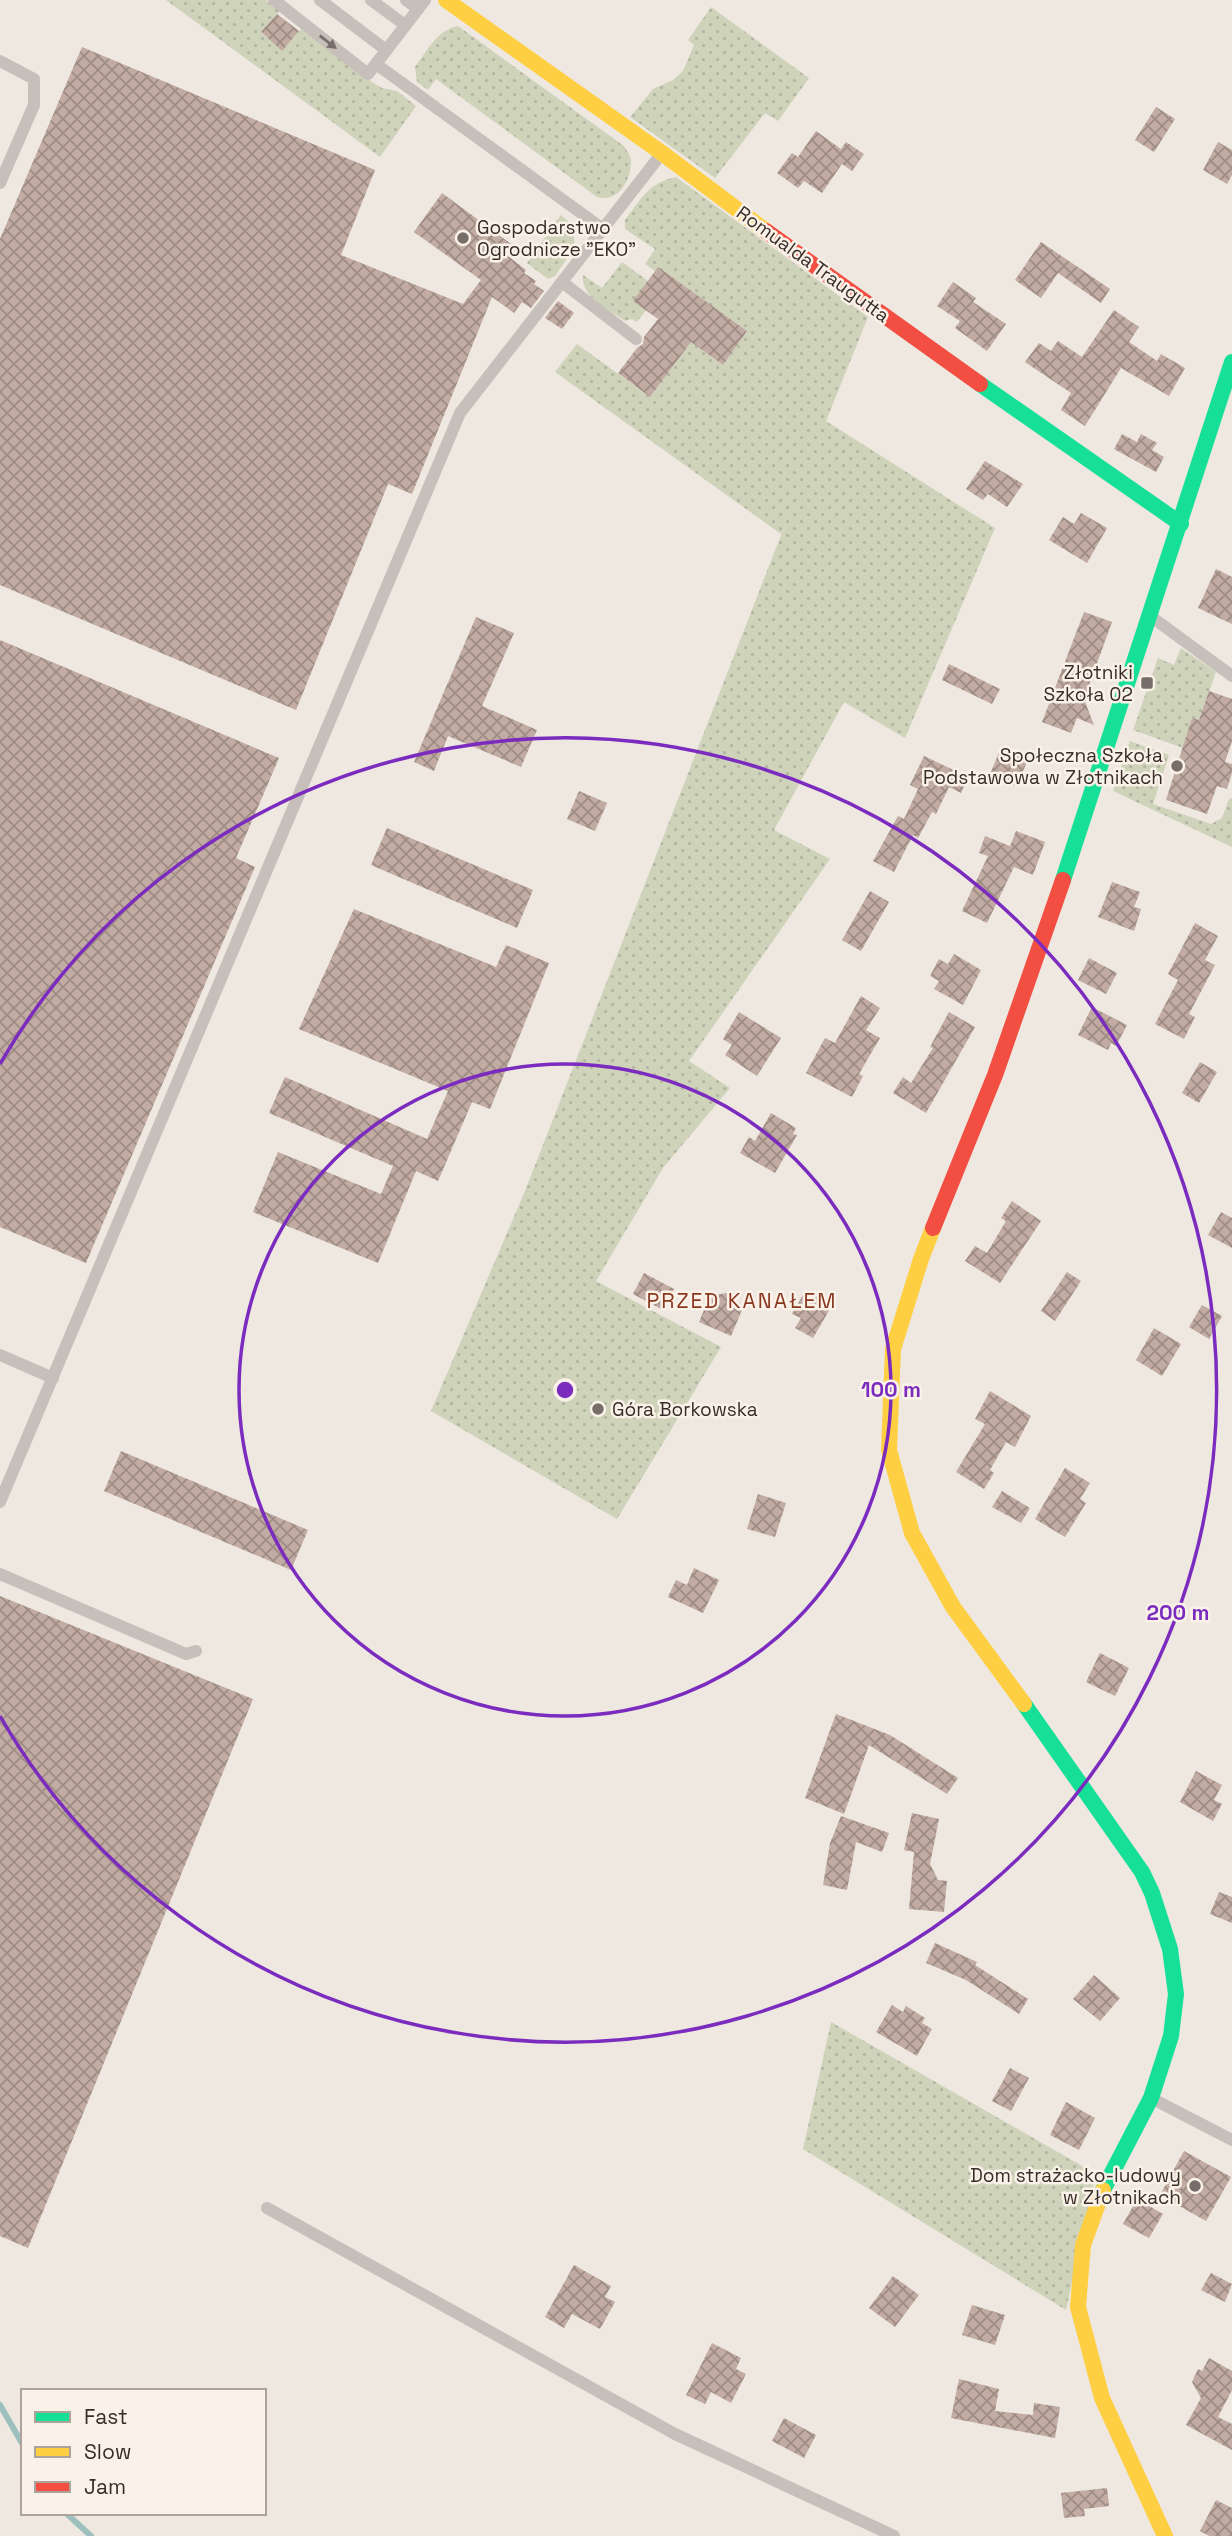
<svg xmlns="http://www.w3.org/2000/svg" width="1232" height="2536" font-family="'Space Grotesk',sans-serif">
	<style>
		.grass { fill: url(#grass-dots) }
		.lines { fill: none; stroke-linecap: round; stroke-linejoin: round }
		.stream { stroke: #9dc0bf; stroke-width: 6 }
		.building { fill: url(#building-cross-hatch) }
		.lane { stroke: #c6bfba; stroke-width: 12 }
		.fast { stroke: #16e098; stroke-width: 16 }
		.slow { stroke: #ffcf43; stroke-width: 16 }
		.jam { stroke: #f24e42; stroke-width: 16 }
		.oneway { fill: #786f6a }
		.ring { fill: none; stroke: #7b2cbf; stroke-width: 3.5 }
		.poi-dot { fill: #786e69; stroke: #faf2e8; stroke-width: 2.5 }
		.labels { text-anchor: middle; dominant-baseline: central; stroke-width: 5; stroke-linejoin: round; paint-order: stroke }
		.poi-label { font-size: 19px; fill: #382d28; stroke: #faf2e8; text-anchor: end }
		.street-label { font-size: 19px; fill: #382d28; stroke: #faf2e8 }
		.neighbourhood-label { font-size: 21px; letter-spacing: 2px; fill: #89371f; stroke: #faf2e8 }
		.centre { fill: #7b2cbf; stroke: #faf2e8; stroke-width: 3.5 }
		.ring-label { font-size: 21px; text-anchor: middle; font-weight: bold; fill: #7b2cbf; stroke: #faf2e8; stroke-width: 5; stroke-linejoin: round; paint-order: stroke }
	</style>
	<defs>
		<pattern id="grass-dots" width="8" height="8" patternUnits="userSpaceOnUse" patternTransform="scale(1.75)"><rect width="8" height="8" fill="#cfd3ba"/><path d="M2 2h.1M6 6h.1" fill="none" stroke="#b2b5a0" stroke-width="1.8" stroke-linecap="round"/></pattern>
		<pattern id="building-cross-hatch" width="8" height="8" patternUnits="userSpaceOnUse" patternTransform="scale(1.75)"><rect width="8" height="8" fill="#c1aba2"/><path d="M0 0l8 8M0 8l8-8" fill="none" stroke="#9e8c84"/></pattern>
	</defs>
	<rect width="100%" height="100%" fill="#eee8e1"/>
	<g class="grass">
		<path d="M166 0H266L280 11 261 33 282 50 301 29 372 82 382 88 397 91 416 106 380 157Z"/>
		<path d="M711 7 809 78 778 121 765 113 715 178 630 117 653 89 673 80 683 71 694 45 688 40Z"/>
		<path d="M458 26 624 146C627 151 631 156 631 161 631 181 618 203 597 197L436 79 428 90 417 82 415 67C427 51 437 30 458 26Z"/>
		<path d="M676 177 868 317 826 421 995 528 905 738 844 702 774 830 830 859 689 1061 730 1088 663 1168 596 1281 721 1347 617 1519 431 1411 525 1191 787 520 781 534 555 372 577 344 650 397 691 342 723 365 747 331 658 268 655 271 645 264 655 249 625 229V220C641 199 648 183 676 177Z"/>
		<path d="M561 215 573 226 575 247 555 276 548 279 527 263Z"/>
		<path d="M622 262 648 281 646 310 637 322 632 319 625 321C610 310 580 297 583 275L602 288Z"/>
		<path d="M1181 648 1216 672 1199 720 1192 718 1183 748 1133 730 1158 658 1174 665Z"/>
		<path d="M1130 741 1169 755 1153 804 1211 824 1222 818 1229 799 1232 798V847L1113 791Z"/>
		<path d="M831 2022 1096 2174 1066 2310 803 2149Z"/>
	</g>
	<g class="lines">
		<g class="stream">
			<path d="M0 2405 23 2445"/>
			<path d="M66 2513 91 2536"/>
		</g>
	</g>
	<g class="building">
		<path d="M277 14 299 31 282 51 261 32Z"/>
		<path d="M82 47 375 170 341 255 463 304 481 280 414 232 442 193 511 244 504 253 526 270 524 273 536 281 534 284 544 291 531 308 522 302 514 313 492 297 412 494 388 484 296 710 0 585V239Z"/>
		<path d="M1156 107 1175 119 1154 152 1135 140Z"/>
		<path d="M816 131 841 149 846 142 864 154 852 171 842 164 822 193 804 181 798 188 777 173 792 153 798 157Z"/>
		<path d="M1218 142 1232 150V175L1227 184 1203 170Z"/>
		<path d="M1041 242 1110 289 1101 303 1058 273 1041 298 1015 280Z"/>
		<path d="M658 267 747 331 723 365 691 342 650 397 618 373 637 348 643 344 644 337 658 319 633 301Z"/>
		<path d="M953 282 976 298 973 302 1006 324 987 351 955 328 960 321 937 306Z"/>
		<path d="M558 301 574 313 562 329 545 318Z"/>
		<path d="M1114 310 1139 327 1129 342 1157 361 1161 354 1185 368 1169 396 1121 368 1085 426 1061 410 1071 393 1025 362 1039 343 1051 351 1058 341 1082 357Z"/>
		<path d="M1122 434 1137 442 1141 434 1157 443 1152 450 1164 457 1156 472 1114 449Z"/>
		<path d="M985 461 1023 484 1007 507 988 494 983 500 966 489Z"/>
		<path d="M1081 513 1107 528 1087 563 1049 540 1063 517 1074 524Z"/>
		<path d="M1216 569 1232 577V624L1198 608Z"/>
		<path d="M1084 612 1112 622 1084 699 1094 725 1077 718 1071 733 1042 722Z"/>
		<path d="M476 617 514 633 482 706 537 730 521 767 448 736 434 771 414 762Z"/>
		<path d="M0 640 279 758 236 858 255 867 86 1263 0 1227Z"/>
		<path d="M949 664 1000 689 992 704 942 680Z"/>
		<path d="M1209 691 1232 699V741L1225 762 1232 764V773L1227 789 1217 786 1207 814 1166 800 1192 718 1199 720Z"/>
		<path d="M1001 748 1028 760 1016 786 990 774Z"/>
		<path d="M924 756 968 777 961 793 949 787 936 814 932 812 918 838 913 835 894 872 873 861 898 816 904 819 918 789 910 785Z"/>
		<path d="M579 791 607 803 595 831 567 819Z"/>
		<path d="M387 828 533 890 517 928 371 865Z"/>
		<path d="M1016 831 1045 842 1033 875 1014 867 987 923 962 911 988 856 979 853 985 836 1010 846Z"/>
		<path d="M1112 882 1140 892 1134 907 1141 909 1134 931 1098 917Z"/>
		<path d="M870 891 889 902 861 951 842 940Z"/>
		<path d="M354 909 496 967 506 945 549 963 490 1109 472 1102 438 1181 416 1171 378 1263 253 1212 278 1152 381 1194 393 1166 269 1113 285 1077 427 1139 448 1091 299 1029Z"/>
		<path d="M1195 923 1218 936 1205 960 1215 965 1189 1014 1195 1017 1184 1039 1155 1024 1178 980 1168 974Z"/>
		<path d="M954 954 981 970 963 1005 934 989 939 981 930 976 939 959 948 964Z"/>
		<path d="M1089 958 1117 973 1106 994 1078 980Z"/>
		<path d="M861 996 880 1008 866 1030 880 1038 859 1074 863 1076 852 1097 806 1073 825 1038 835 1043Z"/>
		<path d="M1092 1007 1127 1025 1116 1046 1111 1043 1108 1050 1078 1035Z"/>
		<path d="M739 1012 781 1038 757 1076 725 1055 732 1045 723 1039Z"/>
		<path d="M949 1012 975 1027 926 1113 893 1093 903 1077 911 1083 933 1048 930 1047Z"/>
		<path d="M1200 1062 1217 1072 1199 1103 1182 1093Z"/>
		<path d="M771 1113 796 1128 793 1134 797 1135 775 1173 740 1153 749 1137 755 1141Z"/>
		<path d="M1012 1201 1041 1221 1000 1283 965 1261 975 1246 987 1253 1006 1221 1001 1218Z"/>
		<path d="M1221 1212 1232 1218V1248L1208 1235Z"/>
		<path d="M1067 1272 1081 1281 1055 1321 1041 1311Z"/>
		<path d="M644 1273 674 1289 663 1310 633 1294Z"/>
		<path d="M817 1292 834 1302 813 1338 795 1328 801 1318 792 1314 803 1295 812 1300Z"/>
		<path d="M727 1293 732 1295 742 1310 731 1336 699 1322 710 1296Z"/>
		<path d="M1202 1305 1222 1316 1209 1339 1189 1327Z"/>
		<path d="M1154 1328 1181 1344 1162 1376 1136 1360Z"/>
		<path d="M990 1391 1031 1416 1015 1447 1006 1442 990 1470 994 1473 984 1489 956 1472 985 1424 975 1419Z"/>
		<path d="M121 1451 308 1530 291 1570 104 1491Z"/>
		<path d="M1065 1468 1090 1483 1080 1499 1086 1503 1065 1537 1035 1519Z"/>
		<path d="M1002 1491 1030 1508 1021 1523 992 1507Z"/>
		<path d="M758 1494 786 1503 775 1537 747 1529Z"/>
		<path d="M694 1568 719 1580 703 1613 668 1597 676 1580 687 1585Z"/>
		<path d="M0 1596 253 1699 28 2248 0 2236Z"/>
		<path d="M1100 1653 1129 1668 1115 1696 1086 1682Z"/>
		<path d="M836 1714 890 1735 958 1778 947 1794 869 1745 844 1814 805 1798Z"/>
		<path d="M1196 1771 1222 1785 1214 1800 1222 1804 1213 1821 1180 1802Z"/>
		<path d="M912 1813 939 1819 930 1864 938 1880 947 1881 944 1912 909 1909 914 1852 904 1850Z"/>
		<path d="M841 1816 889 1833 882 1852 856 1842 847 1890 823 1885 830 1843Z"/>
		<path d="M1219 1892 1232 1897V1923L1210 1914Z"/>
		<path d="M935 1943 977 1962 975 1965 1028 1999 1019 2014 966 1980 926 1963Z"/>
		<path d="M1094 1975 1120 1998 1100 2021 1073 1999Z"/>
		<path d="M892 2005 903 2012 906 2006 925 2018 922 2023 932 2029 917 2056 876 2032Z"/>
		<path d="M1010 2068 1029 2078 1011 2111 992 2101Z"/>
		<path d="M1066 2102 1095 2118 1079 2150 1050 2135Z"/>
		<path d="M1184 2151 1231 2177 1206 2221 1160 2195Z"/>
		<path d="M1137 2199 1163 2214 1149 2238 1123 2224Z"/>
		<path d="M574 2265 611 2286 605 2297 615 2302 600 2329 572 2314 564 2328 545 2317Z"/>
		<path d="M1211 2273 1232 2284 1225 2302 1201 2290Z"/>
		<path d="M893 2276 919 2295 895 2327 869 2308Z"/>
		<path d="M972 2305 1005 2315 995 2345 962 2335Z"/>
		<path d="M712 2343 741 2358 736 2369 746 2374 731 2403 711 2392 705 2404 686 2395Z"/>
		<path d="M1209 2358 1232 2371V2390L1218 2417 1232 2424V2450L1186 2425 1201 2398 1192 2382 1198 2369 1202 2371Z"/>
		<path d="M959 2379 999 2389 995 2411 1033 2415 1034 2403 1060 2407 1055 2438 951 2418Z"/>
		<path d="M784 2418 816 2435 804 2458 772 2441Z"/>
		<path d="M1107 2488 1109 2506 1084 2509 1085 2516 1064 2518 1061 2493Z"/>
		<path d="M1216 2500 1232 2508V2536H1209L1200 2531Z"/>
	</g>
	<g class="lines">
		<g class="lane">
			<path d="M274 0 368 74 425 0"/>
			<path d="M320 0 386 50"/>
			<path d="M371 0 405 25"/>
			<path d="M406 0 418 9"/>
			<path d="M0 61 34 79V105L0 183"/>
			<path d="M376 64 603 229"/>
			<path d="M562 282 636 339"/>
			<path d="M1153 618 1232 676"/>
			<path d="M0 1355 53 1378"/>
			<path d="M0 1502 460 413 662 153"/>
			<path d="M0 1574 186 1654 196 1651"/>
			<path d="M1151 2098 1232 2140"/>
			<path d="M267 2208 675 2434 894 2536"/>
		</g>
		<g class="fast">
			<path d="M980 384 1181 524"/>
			<path d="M1063 880 1232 362"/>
			<path d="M1024 1704 1142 1872 1152 1893 1170 1949 1176 1994 1171 2036 1151 2098 1103 2190"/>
		</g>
		<g class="slow">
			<path d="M446 0 662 153 766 231"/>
			<path d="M933 1228 921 1259 893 1349 889 1450 912 1533 953 1607 1024 1704"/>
			<path d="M1103 2190 1083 2245 1078 2307 1102 2398 1165 2536"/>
		</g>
		<g class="jam">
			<path d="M766 231 980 384"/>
			<path d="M933 1228 995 1075 1063 880"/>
		</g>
	</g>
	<defs><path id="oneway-solid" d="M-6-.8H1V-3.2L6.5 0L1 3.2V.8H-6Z" transform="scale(1.75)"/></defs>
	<use class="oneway" href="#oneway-solid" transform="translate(328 42) rotate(38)"/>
	<g class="ring">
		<circle cx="565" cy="1390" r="326"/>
		<path d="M0 1064A652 652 0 1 1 0 1716"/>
	</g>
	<g class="poi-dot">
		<circle cx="463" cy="238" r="7"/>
		<rect x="1140" y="676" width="14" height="14" rx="3.5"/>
		<circle cx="1177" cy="766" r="7"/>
		<circle cx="598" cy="1409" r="7"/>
		<circle cx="1195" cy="2186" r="7"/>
	</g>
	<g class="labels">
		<g class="poi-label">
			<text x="477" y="227" text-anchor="start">Gospodarstwo<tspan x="477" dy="22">Ogrodnicze "EKO"</tspan></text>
			<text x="1133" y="672">Złotniki<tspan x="1133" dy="22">Szkoła 02</tspan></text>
			<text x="1163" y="755">Społeczna Szkoła<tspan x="1163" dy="22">Podstawowa w Złotnikach</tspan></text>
			<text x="612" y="1409" text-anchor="start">Góra Borkowska</text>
			<text x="1181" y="2175">Dom strażacko-ludowy<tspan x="1181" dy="22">w Złotnikach</tspan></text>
		</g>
		<g class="street-label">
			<text transform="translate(813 264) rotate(36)">Romualda Traugutta</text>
		</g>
		<g class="neighbourhood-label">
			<text x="742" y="1300">PRZED KANAŁEM</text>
		</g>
	</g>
	<circle cx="565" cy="1390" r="10" class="centre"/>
	<g class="ring-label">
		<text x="891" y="1397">100 m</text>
		<text x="1178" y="1620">200 m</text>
	</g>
	<rect x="21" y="2389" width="245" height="126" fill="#faf2e8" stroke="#aca39b" stroke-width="2"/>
	<rect x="35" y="2412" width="35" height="10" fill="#16e098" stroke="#aca39b" stroke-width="2"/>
	<text x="84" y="2424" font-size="21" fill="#382d28">Fast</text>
	<rect x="35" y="2447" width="35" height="10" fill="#ffcf43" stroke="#aca39b" stroke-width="2"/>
	<text x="84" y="2459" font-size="21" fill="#382d28">Slow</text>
	<rect x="35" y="2482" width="35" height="10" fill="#f24e42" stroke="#aca39b" stroke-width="2"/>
	<text x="84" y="2494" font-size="21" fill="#382d28">Jam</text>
</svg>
